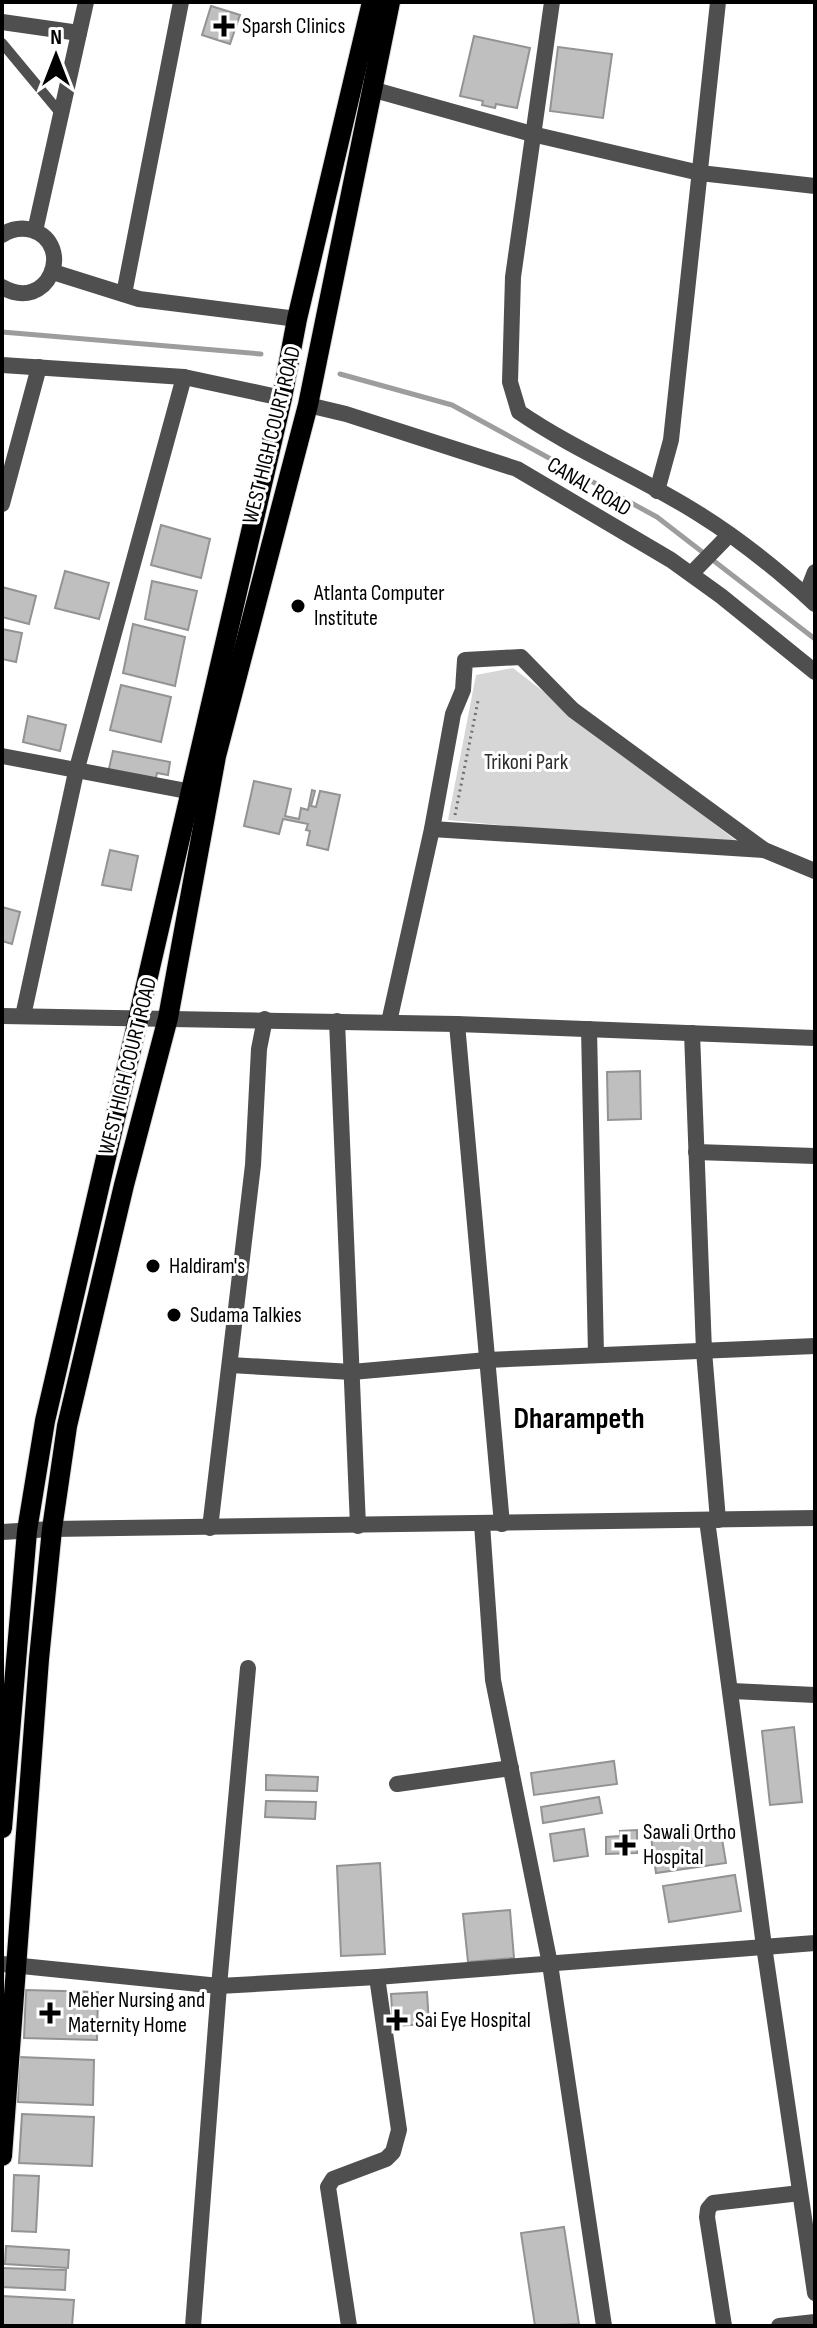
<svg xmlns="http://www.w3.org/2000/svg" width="817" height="2328" font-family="'Sofia Sans Condensed',sans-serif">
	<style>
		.green { fill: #d6d6d6 }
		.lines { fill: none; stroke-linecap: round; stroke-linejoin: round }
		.stream { stroke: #9d9d9d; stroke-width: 5 }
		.building { fill: #bfbfbf; stroke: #939393; stroke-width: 2 }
		.primary-casing { stroke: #dbdbdb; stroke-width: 22 }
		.path { stroke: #717171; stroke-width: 3; stroke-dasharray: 2 4; stroke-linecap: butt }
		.service { stroke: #4f4f4f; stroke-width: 10 }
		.minor { stroke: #4f4f4f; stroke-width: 16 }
		.tertiary { stroke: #4f4f4f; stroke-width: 16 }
		.primary { stroke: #000; stroke-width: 20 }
		.poi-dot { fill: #000; stroke: #fff; stroke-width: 3 }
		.labels { text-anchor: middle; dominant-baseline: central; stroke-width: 6; stroke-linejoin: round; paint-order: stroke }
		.poi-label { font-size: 22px; fill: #000; stroke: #fff; text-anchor: start }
		.street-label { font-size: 22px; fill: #000; stroke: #fff }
		.park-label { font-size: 22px; fill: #2d2d2d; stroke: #fff }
		.district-label { font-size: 30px; font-weight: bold; fill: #000; stroke: #fff }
	</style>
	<rect width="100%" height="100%" fill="#fff"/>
	<path class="green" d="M513 668 747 849 448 820 476 675Z"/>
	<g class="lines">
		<g class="stream">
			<path d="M2 332 261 354"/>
			<path d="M340 374 452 405 657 517 815 639"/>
		</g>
	</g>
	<g class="building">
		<path d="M211 6 240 15 230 44 202 35Z"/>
		<path d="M474 36 530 48 517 108 496 104 495 108 482 105 483 101 460 96Z"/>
		<path d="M558 47 612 54 603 118 550 111Z"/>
		<path d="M161 525 210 539 201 578 151 565Z"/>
		<path d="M65 571 109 583 99 619 55 608Z"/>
		<path d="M152 581 197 591 188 630 145 619Z"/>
		<path d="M2 587 36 596 29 624 2 617Z"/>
		<path d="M133 624 185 637 175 686 123 673Z"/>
		<path d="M2 629 22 633 16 662 2 659Z"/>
		<path d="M121 685 171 697 161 742 110 730Z"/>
		<path d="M28 716 66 725 60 751 23 742Z"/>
		<path d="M113 751 170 762 168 775 157 773 155 782 108 773Z"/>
		<path d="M254 781 291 789 285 816 299 819 301 808 308 810 312 790 315 791 311 806 316 807 320 791 340 795 328 850 307 845 310 831 306 830 308 824 283 819 279 834 244 826Z"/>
		<path d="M110 850 138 856 131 890 102 885Z"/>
		<path d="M2 907 20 912 12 944 2 941Z"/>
		<path d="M640 1071 641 1119 608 1120 607 1072Z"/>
		<path d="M794 1727 802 1802 770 1805 762 1731Z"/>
		<path d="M614 1761 617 1784 534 1795 531 1773Z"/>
		<path d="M266 1775 318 1777 317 1791 266 1790Z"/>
		<path d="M599 1797 602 1813 543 1823 541 1807Z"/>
		<path d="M266 1801 316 1802 315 1819 265 1817Z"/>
		<path d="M720 1827 726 1863 656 1873 651 1837Z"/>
		<path d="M584 1829 588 1856 554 1861 550 1834Z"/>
		<path d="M637 1830V1853L606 1854V1837L620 1836V1831Z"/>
		<path d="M380 1863 385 1954 341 1956 337 1866Z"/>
		<path d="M735 1875 741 1911 669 1922 663 1886Z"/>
		<path d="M510 1910 514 1958 468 1962 463 1914Z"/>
		<path d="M26 1990 98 1992 97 2040 24 2038Z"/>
		<path d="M427 1992 429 2024 393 2026 391 1994Z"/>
		<path d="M19 2057 94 2060 93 2105 18 2102Z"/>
		<path d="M22 2114 94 2117 92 2166 19 2163Z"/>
		<path d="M14 2175 39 2176 36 2232 12 2231Z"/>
		<path d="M564 2227 579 2324 535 2326 521 2233Z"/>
		<path d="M6 2246 69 2250 68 2268 5 2264Z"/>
		<path d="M2 2268 66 2270 65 2290 2 2287Z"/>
		<path d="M2 2296 74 2300 72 2326H2Z"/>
	</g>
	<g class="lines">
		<defs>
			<g id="primary">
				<path d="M2 1828 27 1531 45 1421 282 398 297 319 372 2"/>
				<path d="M2 2156 39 1659 52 1529 67 1426 124 1185 168 1018 216 756 308 405 390 2"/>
			</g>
		</defs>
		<use href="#primary" class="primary-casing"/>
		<path class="path" d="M455 815 478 701"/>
		<path class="service" d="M2 43 61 114"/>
		<g class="minor">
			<path d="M552 2 513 277 510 382 519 412C576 451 641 477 699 514 741 540 779 571 815 604"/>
			<path d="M2 22 79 33"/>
			<path d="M371 89 532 134 700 173 815 186"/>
			<path d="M35 231 86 2"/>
			<path d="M2 235C11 229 21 227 32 230 76 245 48 314 2 287"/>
			<path d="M53 272 139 299 297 319"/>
			<path d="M124 294 181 2"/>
			<path d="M2 365 184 377 282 398"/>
			<path d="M308 405 346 414 517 469 671 560 721 596 815 672"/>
			<path d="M657 491 671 440 718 2"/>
			<path d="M2 504 39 367"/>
			<path d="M691 574 729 535"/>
			<path d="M806 595 815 572"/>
			<path d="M2 756 192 792"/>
			<path d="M432 829 764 850 815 871"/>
			<path d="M2 1016 457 1024 815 1038"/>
			<path d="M23 1016 76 772 184 377"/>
			<path d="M337 1021 358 1526"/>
			<path d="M389 1022 432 829 453 714 463 690 465 660 521 657 573 710 764 850"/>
			<path d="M457 1024 502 1524"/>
			<path d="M589 1029 596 1355"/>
			<path d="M692 1033 704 1351 718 1520"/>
			<path d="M696 1152 815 1156"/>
			<path d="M230 1365 352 1372 487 1360 815 1346"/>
			<path d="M707 1520 764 1946 815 2293"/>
			<path d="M482 1524 493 1680 550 1964 604 2326"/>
			<path d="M210 1528 253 1165 259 1049 265 1019"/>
			<path d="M732 1691 815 1695"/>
			<path d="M397 1784 511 1768"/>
			<path d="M2 1964 219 1986 377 1977 815 1943"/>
			<path d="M193 2326 219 1986 248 1668"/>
			<path d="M349 2326 328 2187 333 2179 386 2159 393 2152 399 2130 377 1977"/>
			<path d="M724 2326 707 2217 708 2209 713 2203 800 2193"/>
			<path d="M779 2326 815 2322"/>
		</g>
		<path class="tertiary" d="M2 1532 52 1529 815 1518"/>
		<use href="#primary" class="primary"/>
	</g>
	<g class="poi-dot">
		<path d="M220 14h8v8h8v8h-8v8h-8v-8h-8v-8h8z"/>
		<circle cx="298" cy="606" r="8"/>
		<circle cx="153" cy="1266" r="8"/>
		<circle cx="174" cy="1315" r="8"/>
		<path d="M621 1833h8v8h8v8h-8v8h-8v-8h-8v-8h8z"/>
		<path d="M46 2001h8v8h8v8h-8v8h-8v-8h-8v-8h8z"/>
		<path d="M393 2008h8v8h8v8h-8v8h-8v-8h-8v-8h8z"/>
	</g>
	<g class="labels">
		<g class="poi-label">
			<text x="242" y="26">Sparsh Clinics</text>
			<text x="314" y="593">Atlanta Computer<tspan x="314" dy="25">Institute</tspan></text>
			<text x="169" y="1266">Haldiram's</text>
			<text x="190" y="1315">Sudama Talkies</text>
			<text x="643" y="1832">Sawali Ortho<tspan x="643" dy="25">Hospital</tspan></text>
			<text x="68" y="2000">Meher Nursing and<tspan x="68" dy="25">Maternity Home</tspan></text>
			<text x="415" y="2020">Sai Eye Hospital</text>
		</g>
		<g class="street-label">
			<text transform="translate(272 435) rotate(-76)">WEST HIGH COURT ROAD</text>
			<text transform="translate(589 487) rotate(31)">CANAL ROAD</text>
			<text transform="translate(128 1066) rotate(-76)">WEST HIGH COURT ROAD</text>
		</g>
		<g class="park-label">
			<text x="526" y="762">Trikoni Park</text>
		</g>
		<g class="district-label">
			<text x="579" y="1419">Dharampeth</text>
		</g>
	</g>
	<rect width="817" height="2328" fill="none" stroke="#000000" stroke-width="8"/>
	<g transform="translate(56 56)" stroke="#ffffff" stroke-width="6" paint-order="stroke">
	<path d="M0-6L14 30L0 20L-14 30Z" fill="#000000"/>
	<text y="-12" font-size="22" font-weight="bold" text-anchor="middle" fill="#000000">N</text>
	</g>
</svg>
